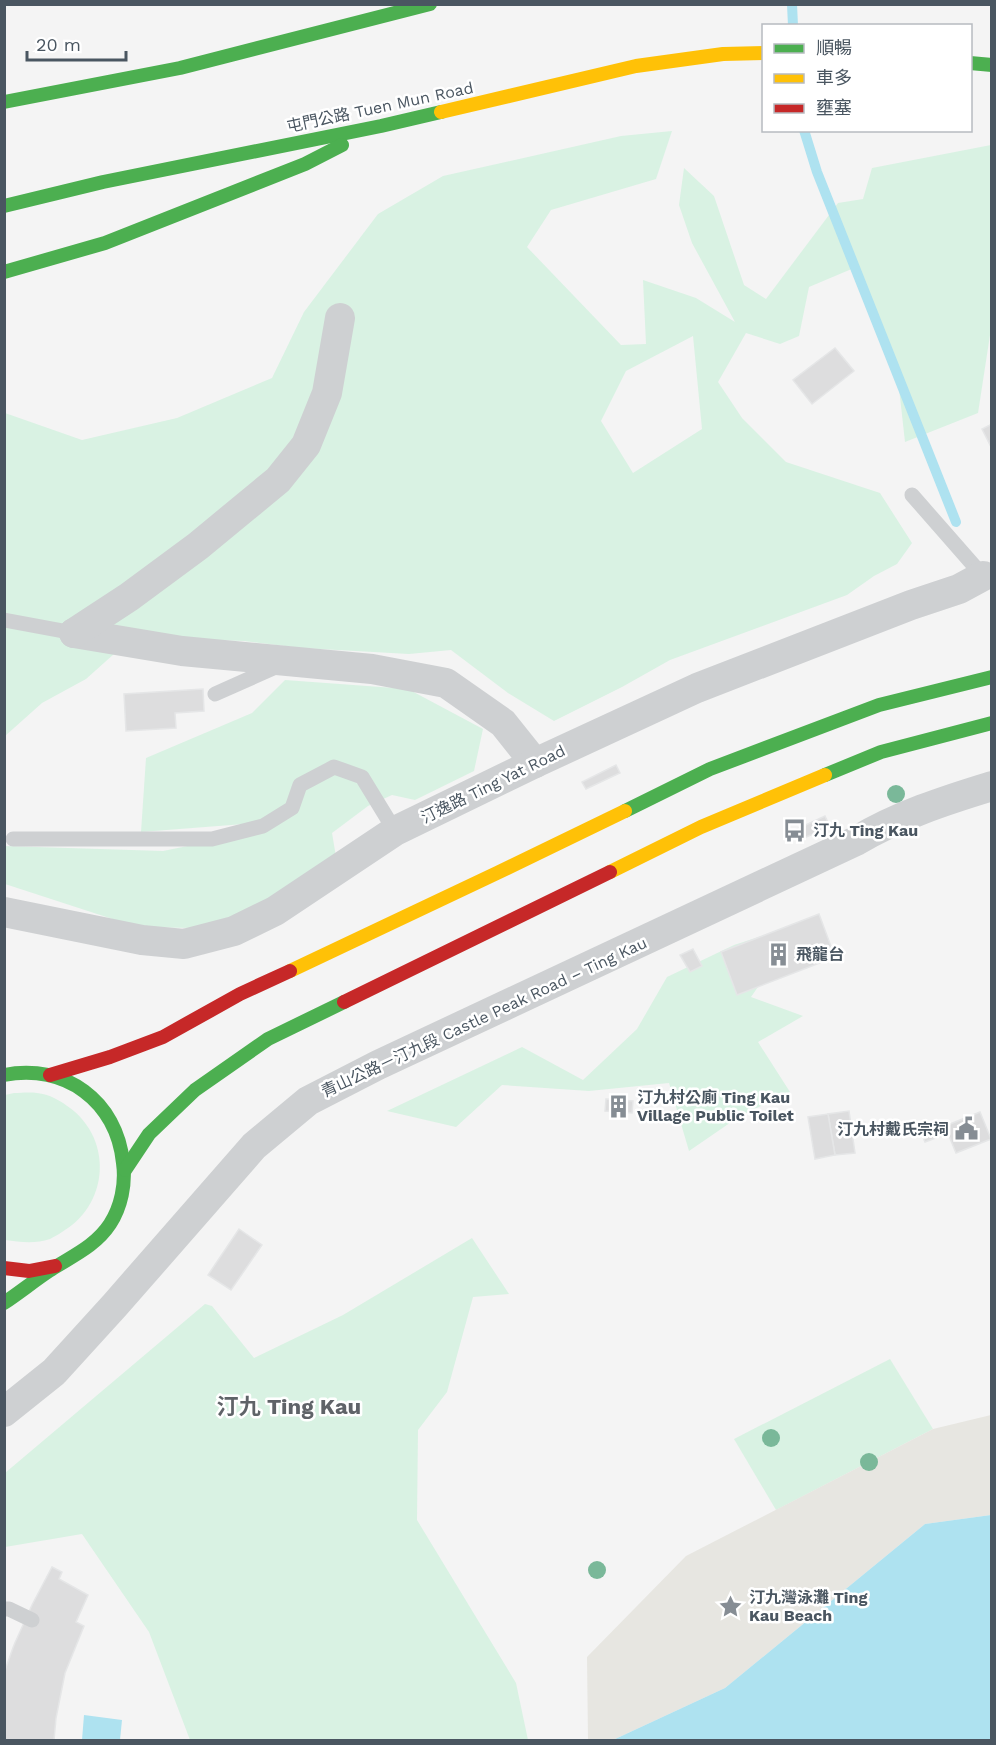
<svg xmlns="http://www.w3.org/2000/svg" width="996" height="1745" font-family="'Work Sans','Noto Sans TC',sans-serif">
	<style>
		.green { fill: #d9f2e3; fill-rule: evenodd }
		.sand { fill: #e7e6e1 }
		.water { fill: #aee2f0 }
		.lines { fill: none; stroke-linecap: round; stroke-linejoin: round }
		.stream { stroke: #aee2f0; stroke-width: 10 }
		.building { fill: #ddddde; stroke: #e5e6e7; stroke-width: 1.5 }
		.lane { stroke: #ced0d2; stroke-width: 15 }
		.street { stroke: #ced0d2; stroke-width: 30 }
		.fast { stroke: #4caf50; stroke-width: 14 }
		.slow { stroke: #ffc107; stroke-width: 14 }
		.jam { stroke: #c62828; stroke-width: 14 }
		.tree { fill: #7ab899 }
		.labels { text-anchor: middle; dominant-baseline: central; stroke-width: 5; stroke-linejoin: round; paint-order: stroke }
		.street-label { font-size: 16px; fill: #4a5661; stroke: #fff }
		.poi-label { font-size: 16px; font-weight: bold; fill: #4a5661; stroke: #fff; text-anchor: start }
		.district-label { font-size: 22px; font-weight: bold; fill: #5f6368; stroke: #fff }
	</style>
	<rect width="100%" height="100%" fill="#f4f4f4"/>
	<g class="green">
		<path d="M672 131 656 179 551 210 527 247 621 345 646 344 643 280 696 298 735 322 692 243 679 205 684 168 714 196 744 285 766 299 838 203 863 199 872 168 991 145 992 322 978 413 905 442 896 361 854 268 809 287 799 336 780 344 746 333 718 382 742 418 786 462 880 493 912 543 897 564 874 576 847 595 670 660 622 687 554 721 508 693 451 650 409 654 302 648 244 641 133 637 86 679 42 703 5 736V413L82 440 177 418 272 378 304 312 378 214 443 176 621 136ZM693 336 702 429 633 473 601 421 626 371Z"/>
		<path d="M285 680 408 689 483 729 474 771 415 800 392 795 368 806 332 833 337 863 259 908 194 928 137 927 5 884V846L163 851 270 829 244 824 141 832 146 758 252 713Z"/>
		<path d="M802 923 751 997 803 1016 758 1042 790 1092 740 1116 689 1151 669 1083 589 1091 502 1085 456 1127 387 1111 522 1047 583 1080 637 1029 667 977 734 945Z"/>
		<path d="M14 1093C21 1093 29 1092 37 1093 49 1094 61 1101 70 1108 113 1140 109 1205 62 1232 59 1234 54 1237 50 1239 35 1244 20 1242 5 1240V1095Z"/>
		<path d="M472 1238 509 1294 473 1297 447 1392 418 1430 417 1520 516 1683 528 1740H190L149 1632 82 1534 5 1547V1473L205 1304 212 1306 254 1358 343 1315Z"/>
		<path d="M890 1359 933 1429 776 1510 734 1439Z"/>
	</g>
	<path class="sand" d="M991 1415V1515L925 1524 725 1688 613 1740H588L587 1657 686 1556 933 1429Z"/>
	<g class="water">
		<path d="M991 1515V1740H613L725 1688 925 1524Z"/>
		<path d="M84 1715 122 1720 120 1740H82Z"/>
	</g>
	<g class="lines">
		<g class="stream">
			<path d="M792 4 793 26"/>
			<path d="M804 130 817 172 956 522"/>
		</g>
	</g>
	<g class="building">
		<path d="M835 348 854 371 812 404 793 380Z"/>
		<path d="M992 424V449L982 429Z"/>
		<path d="M203 689 204 711 175 713 176 728 126 731 124 694Z"/>
		<path d="M616 765 620 773 586 789 582 782Z"/>
		<path d="M825 816 830 827 799 840 795 830Z"/>
		<path d="M819 914 835 957 737 995 721 952Z"/>
		<path d="M693 949 702 966 690 972 680 955Z"/>
		<path d="M606 1099 633 1101 632 1113 605 1111Z"/>
		<path d="M849 1111 855 1153 835 1155 828 1114Z"/>
		<path d="M980 1112 991 1139 956 1153 945 1126Z"/>
		<path d="M828 1114 835 1155 815 1159 808 1117Z"/>
		<path d="M945 1126 949 1133 925 1142 922 1135Z"/>
		<path d="M239 1229 262 1245 231 1290 208 1275Z"/>
		<path d="M52 1567 62 1572 59 1579 88 1595 76 1622 84 1626 65 1673 56 1718 54 1740H4V1673L14 1645 32 1605Z"/>
	</g>
	<g class="lines">
		<g class="lane">
			<path d="M912 495 983 576 986 573"/>
			<path d="M4 620 74 633"/>
			<path d="M215 694 278 666"/>
			<path d="M13 839H212L263 826 292 808 300 785 334 767 362 777 395 831"/>
			<path d="M4 1609H9L32 1620"/>
		</g>
		<g class="street">
			<path d="M74 633 182 651 372 669 446 683 503 723 535 763"/>
			<path d="M74 633 129 597 198 546 278 480 306 445 327 393 340 318"/>
			<path d="M4 912 142 940 184 944 234 931 275 911 395 831 535 763 697 688 911 605 959 589 983 576"/>
			<path d="M4 1412 54 1372 115 1305 254 1146 308 1101 378 1065 856 841C897 816 946 800 992 786"/>
		</g>
		<g class="fast">
			<path d="M970 63 992 65"/>
			<path d="M4 102 180 68 430 4"/>
			<path d="M4 206 103 182 381 126 441 112"/>
			<path d="M4 272 105 243 305 164 342 145"/>
			<path d="M825 775 881 752 992 723"/>
			<path d="M625 811 710 769 879 705 992 677"/>
			<path d="M4 1075C65 1063 117 1101 123 1163 126 1184 121 1207 110 1224 95 1247 70 1257 49 1271 34 1281 19 1293 4 1303"/>
			<path d="M125 1170 149 1134 195 1090 268 1039 344 1002"/>
		</g>
		<g class="slow">
			<path d="M441 112 636 66 723 54 764 53"/>
			<path d="M610 872 701 827 825 775"/>
			<path d="M290 971 497 873 625 811"/>
		</g>
		<g class="jam">
			<path d="M344 1002 610 872"/>
			<path d="M50 1075 110 1057 163 1037 240 994 290 971"/>
			<path d="M4 1268 29 1271 55 1266"/>
		</g>
	</g>
	<g class="tree">
		<circle cx="896" cy="794" r="9"/>
		<circle cx="771" cy="1438" r="9"/>
		<circle cx="869" cy="1462" r="9"/>
		<circle cx="597" cy="1570" r="9"/>
	</g>
	<defs>
		<symbol id="bus-bare" viewBox="-9 -9 18 18"><path d="M-5-6H5V4H4V6H2V4H-2V6H-4V4H-5ZM-3.5-4V0h7V-4ZM-3.5 1.2v1.5H-2V1.2ZM2 1.2v1.5H3.5V1.2Z" fill="#868d94" stroke="#fff" stroke-width="2.5" paint-order="stroke"/></symbol>
		<symbol id="building-bare" viewBox="-9 -9 18 18"><path d="M-4-6H4V6H1V3H-1V6H-4ZM-2.5-4.3h1.7v1.8h-1.7ZM.8-4.3h1.7v1.8H.8ZM-2.5-1h1.7V.8h-1.7ZM.8-1h1.7V.8H.8Z" fill="#868d94" stroke="#fff" stroke-width="2.5" paint-order="stroke"/></symbol>
		<symbol id="civic-bare" viewBox="-9 -9 18 18"><path d="M-.6-6.5H3V-4.5H.6V-3L4-1V1h2V6H-6V1h2V-1L-.6-3ZM-1.2 2.5V6h2.4V2.5Z" fill="#868d94" stroke="#fff" stroke-width="2.5" paint-order="stroke"/></symbol>
		<symbol id="sight-bare" viewBox="-9 -9 18 18"><path d="M0-6L1.8-2.2L6-1.7L2.9 1.2L3.7 5.4L0 3.3L-3.7 5.4L-2.9 1.2L-6-1.7L-1.8-2.2Z" fill="#868d94" stroke="#fff" stroke-width="2.5" paint-order="stroke"/></symbol>
	</defs>
	<g fill-rule="evenodd">
		<use href="#bus-bare" x="778" y="814" width="33" height="33"/>
		<use href="#building-bare" x="762" y="938" width="33" height="33"/>
		<use href="#building-bare" x="602" y="1090" width="33" height="33"/>
		<use href="#civic-bare" x="950" y="1112" width="33" height="33"/>
		<use href="#sight-bare" x="714" y="1590" width="33" height="33"/>
	</g>
	<g class="labels">
		<g class="street-label">
			<text transform="translate(380 107) rotate(-12)">屯門公路 Tuen Mun Road</text>
			<text transform="translate(493 784) rotate(-26)">汀逸路 Ting Yat Road</text>
			<text transform="translate(484 1017) rotate(-25)">青山公路－汀九段 Castle Peak Road – Ting Kau</text>
		</g>
		<g class="poi-label">
			<text x="813" y="830">汀九 Ting Kau</text>
			<text x="796" y="954">飛龍台</text>
			<text x="637" y="1097">汀九村公廁 Ting Kau<tspan x="637" dy="18">Village Public Toilet</tspan></text>
			<text x="949" y="1129" text-anchor="end">汀九村戴氏宗祠</text>
			<text x="749" y="1597">汀九灣泳灘 Ting<tspan x="749" dy="18">Kau Beach</tspan></text>
		</g>
		<g class="district-label">
			<text x="289" y="1406">汀九 Ting Kau</text>
		</g>
	</g>
	<rect width="996" height="1745" fill="none" stroke="#4a5661" stroke-width="12"/>
	<rect x="762" y="24" width="210" height="108" fill="#ffffff" stroke="#b7bbc0" stroke-width="1.5"/>
	<rect x="774" y="44" width="30" height="9" fill="#4caf50" stroke="#b7bbc0" stroke-width="1.5"/>
	<text x="816" y="54" font-size="18" fill="#4a5661">順暢</text>
	<rect x="774" y="74" width="30" height="9" fill="#ffc107" stroke="#b7bbc0" stroke-width="1.5"/>
	<text x="816" y="84" font-size="18" fill="#4a5661">車多</text>
	<rect x="774" y="104" width="30" height="9" fill="#c62828" stroke="#b7bbc0" stroke-width="1.5"/>
	<text x="816" y="114" font-size="18" fill="#4a5661">壅塞</text>
	<path d="M27 51v9h99v-9" fill="none" stroke="#4a5661" stroke-width="3"/>
	<text x="36" y="51" font-size="18" fill="#4a5661" stroke="#ffffff" stroke-width="4.5" paint-order="stroke">20 m</text>
</svg>
